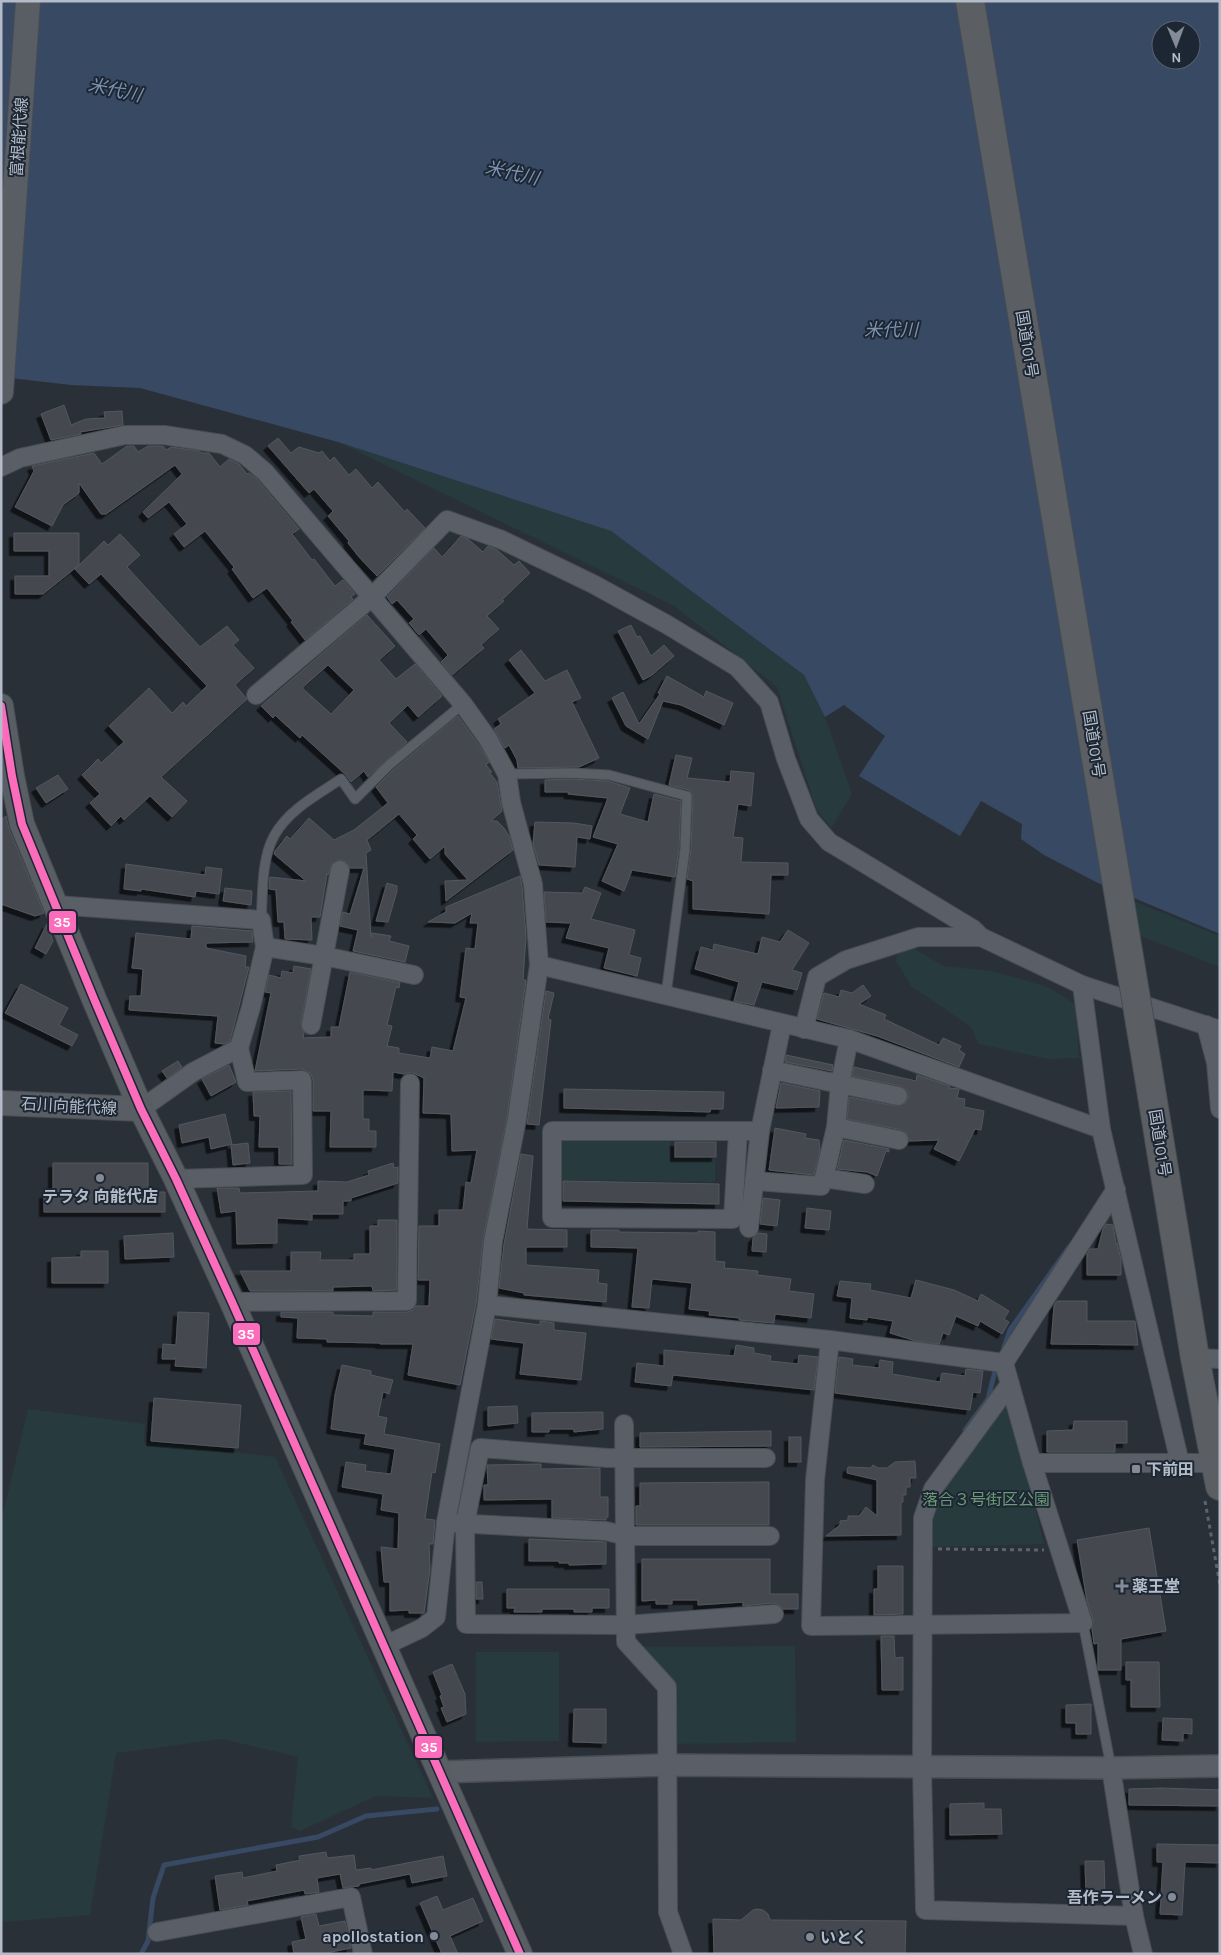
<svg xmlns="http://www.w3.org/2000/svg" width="1221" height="1955" font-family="Karla,'Noto Sans JP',sans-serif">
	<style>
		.green { fill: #273a3e }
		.water { fill: #384963; fill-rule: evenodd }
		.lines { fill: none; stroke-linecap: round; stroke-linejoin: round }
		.stream { stroke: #384963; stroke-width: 5 }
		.building { fill: #444950; stroke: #52575f; fill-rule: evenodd; filter: url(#shadow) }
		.service-casing { stroke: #484c53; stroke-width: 11 }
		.minor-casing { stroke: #484c53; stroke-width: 20 }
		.tertiary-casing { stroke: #484c53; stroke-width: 24 }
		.secondary-casing { stroke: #484c53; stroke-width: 26 }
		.trunk-casing { stroke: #474c53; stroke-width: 30 }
		.path { stroke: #5d636a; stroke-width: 3; stroke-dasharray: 4 4; stroke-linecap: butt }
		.service { stroke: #5a5e66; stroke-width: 9 }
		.minor { stroke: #5a5e66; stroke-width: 18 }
		.tertiary { stroke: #5a5e66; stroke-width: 21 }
		.secondary { stroke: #595d64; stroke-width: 24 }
		.trunk { stroke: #5b5f64; stroke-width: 28 }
		.trunk-bridge-casing { stroke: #474c53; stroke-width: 30; stroke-linecap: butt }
		.trunk-bridge { stroke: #5b5f64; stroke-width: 28 }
		.bus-1-casing { stroke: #1d2633; stroke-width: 11 }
		.bus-1 { stroke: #fb6dba; stroke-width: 8 }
		.poi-dot { fill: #848b96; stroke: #1d2633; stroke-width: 2 }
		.labels { text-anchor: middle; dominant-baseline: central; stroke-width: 4; stroke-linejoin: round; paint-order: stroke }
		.street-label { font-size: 16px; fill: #b4bcc9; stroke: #1d2633 }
		.poi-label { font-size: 16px; font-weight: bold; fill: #b4bcc9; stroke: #1d2633; text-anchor: start }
		.park-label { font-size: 16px; fill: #6b9a76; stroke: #1d2633 }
		.water-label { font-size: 18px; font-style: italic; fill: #7c92b1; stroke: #1d2633 }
		.line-badge { stroke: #1d2633; stroke-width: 2 }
		.badge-label { font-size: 14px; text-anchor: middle; font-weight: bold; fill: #fff }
	</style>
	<defs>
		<filter id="shadow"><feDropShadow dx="-4.5" dy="4.5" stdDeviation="0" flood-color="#0009"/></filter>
	</defs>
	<rect width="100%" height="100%" fill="#2a3038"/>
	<g class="green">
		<path d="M338 442 611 531 804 675 825 717 852 794 831 828 816 808 777 687 674 606Z"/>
		<path d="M1133 901 1220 936V967L1135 934Z"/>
		<path d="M913 948 943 966 991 971 1021 979 1050 988 1076 1005 1079 1058 1048 1059 979 1044 971 1027 911 986 896 961 899 949Z"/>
		<path d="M557 1138 670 1140V1159H715V1182L557 1180Z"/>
		<path d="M1001 1403 1010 1405 1044 1544 930 1547 929 1513 941 1482Z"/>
		<path d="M28 1409 145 1424 144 1442 275 1457 433 1798 376 1796 300 1831 291 1827 298 1757 223 1739 116 1753 90 1915 2 1922 1 1522Z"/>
		<path d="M795 1646 796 1742 675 1744 673 1687 636 1647Z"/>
		<path d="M476 1652H559V1741L476 1742Z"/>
	</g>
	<path class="water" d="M1 1H1220V934L1096 882 1044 855 1021 839 1022 824 981 801 960 836 859 776 885 736 844 705 825 717 804 675 611 531 338 442 140 388 71 385 1 377ZM1161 30H1191V60H1161Z"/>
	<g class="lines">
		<g class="stream">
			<path d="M1004 1347 1010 1330 1069 1247"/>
			<path d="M965 1430 988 1399 995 1371"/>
			<path d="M141 1954 148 1941 153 1898 164 1865 318 1837 366 1816 437 1809"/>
		</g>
	</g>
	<g class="building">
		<path d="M64 405 71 425 86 419 105 418 104 412 122 411 123 425 80 432 81 434 51 440 41 414Z"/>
		<path d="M278 438 291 453 299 447 319 453 322 451 330 461 334 457 349 475 356 469 372 488 378 482 405 512 407 509 425 528 377 576 359 557 348 543 349 541 328 516 333 511 314 489 309 493 268 446Z"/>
		<path d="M127 446H134L138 452 148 446H163L166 450 171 447 199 451 202 453H209L220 467 229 459 239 464 247 474 249 473 256 478 299 529 292 534 312 560 314 559 335 586 343 580 355 594 351 597 353 599 305 640 291 622 293 621 267 588 253 598 232 569 234 567 205 531 184 547 174 534 187 524 169 502 148 518 143 512 182 474 175 465 106 514H101L79 483V493L63 505 52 526 15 507 34 471 32 466 94 453 102 464Z"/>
		<path d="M14 533H79V565L43 594H15V576H49V551H14Z"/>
		<path d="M120 534 140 555 127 567 200 647 227 626 239 640 233 645 254 668 235 685 247 699 161 777 187 801 172 817 150 796 124 820 121 816 111 826 90 803 100 794 82 775 98 759 101 763 124 742 109 726 149 688 172 713 183 702 186 706 207 686 101 574 89 584 75 569 104 541 108 545Z"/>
		<path d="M461 536 468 539 483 552 488 546 497 550 514 565 519 561 530 573 502 600 504 601 487 616 499 629 481 645 484 648 452 675 441 662 448 655 426 629 419 635 409 623 414 619 397 600 392 604 387 597 434 548 442 557Z"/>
		<path d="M367 615 395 646 379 660 396 679 415 664 442 696 418 717 408 705 389 723 407 742 368 777 364 771 351 782 346 775 302 735 300 738 275 715 273 718 261 706ZM328 665 354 690 331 714 302 688Z"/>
		<path d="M631 625 637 637 640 636 651 656 664 645 674 656 652 675 643 680 618 631Z"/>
		<path d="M521 650 545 681 567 670 581 698 572 702 599 758 579 767 518 768 517 760 509 745 505 748 494 729 501 724 498 719 535 693 509 660Z"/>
		<path d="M667 676 704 697 706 691 733 703 724 725 681 705 663 701 648 739 626 726 612 698 623 692 639 724 660 694 658 693Z"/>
		<path d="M458 716 479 745 489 762 486 765 492 772H489L497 782 502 811 491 821H497L504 828 509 836 513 850 446 901 445 881 468 880 445 854V846L430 859 413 839 417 835 399 814 367 840 371 850 366 853 371 937 372 933 391 936 389 941 409 946 405 962 353 951 358 930 340 926 343 912 350 914 364 868H350L347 862 341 860 332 863 328 875 327 874 320 917H311L312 940 285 939 284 922H278L276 890 269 889 270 877 306 881 274 854 275 851 287 836 290 839 309 818 334 840 354 830 388 803 376 787 393 770Z"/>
		<path d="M676 755 692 758 687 778 730 782 731 771 754 773 751 806 738 804 733 837 743 838 741 862 788 863V875H771L769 914 693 909V881L687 879 691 849 693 796 689 790 669 785Z"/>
		<path d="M58 775 68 789 46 803 36 788Z"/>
		<path d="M572 779 608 781 630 788 620 814 648 822 654 794 681 801 679 848 675 877 632 870 624 891 602 881 618 844 593 837 608 798 568 794 569 792H545V780Z"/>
		<path d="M6 816 9 829 44 913 35 916 1 904V820Z"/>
		<path d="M535 822 574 823 592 826 590 839 577 837 575 867 539 865 533 844Z"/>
		<path d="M126 864 205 875 206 867 222 869 219 894 196 891 195 897 141 889V891L124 889Z"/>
		<path d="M520 876 522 886 526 937 523 980H526L507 1117 483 1240 476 1304 460 1385 408 1375 413 1344H380V1343L327 1342V1339L297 1338 298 1318 281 1317V1312H333V1315L373 1316V1312H407L413 1310 416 1306H429L430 1280H418L419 1226H439V1210H463L466 1182 471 1183 477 1150 452 1151 451 1114 423 1113 424 1078 411 1072 404 1074 393 1072 392 1091 363 1090V1119H369V1131H376V1147H330L331 1111H313V1080L311 1074 302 1069 255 1071 271 993 265 992 269 975 281 978 282 971 293 973 294 966 311 969 301 1023 304 1033 303 1038 331 1037V1027H339L350 972 400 983 399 988 396 987 387 1025 392 1026 387 1046 399 1048V1053L430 1058 432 1047 453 1051 466 998 460 997 466 948 475 949 478 923H470L472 913 455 923 428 922 446 912V907Z"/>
		<path d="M387 883 397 886V891L388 922 376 921Z"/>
		<path d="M585 887 601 893 591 919 635 930 629 955 641 958 637 976 604 968 609 948 566 938 571 923 546 922 544 892 582 893Z"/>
		<path d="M225 888 252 891 251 905 223 901Z"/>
		<path d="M47 924 53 941 46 954 35 948Z"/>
		<path d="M192 926 252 931 253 942 206 943V948L246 956 245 967H249L230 1041 224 1044 215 1043 218 1016 129 1010 130 996H141L143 969 132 968 136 933 191 939Z"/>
		<path d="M788 930 809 943 792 970 802 973 797 990 762 982 754 1005 734 1001 739 982 695 969 701 947 713 950 714 944 758 954 762 937 780 942Z"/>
		<path d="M21 984 68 1008 59 1025 78 1035 72 1046 5 1013Z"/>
		<path d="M863 985 871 996 859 1004 886 1015 884 1019 939 1045 943 1038 961 1046 959 1050 965 1054 959 1067 877 1036 817 1019 824 993 839 997 841 990 852 993Z"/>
		<path d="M546 991 554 993 548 1019 551 1020 539 1125 527 1124Z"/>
		<path d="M786 1055 833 1065 832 1071 785 1062Z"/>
		<path d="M178 1061 182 1067 167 1078 162 1071Z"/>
		<path d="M229 1065 236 1082 211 1096 202 1079Z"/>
		<path d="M854 1067 916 1081 917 1075 950 1086 949 1088 959 1089 957 1098 965 1099 964 1107 984 1111 981 1130 975 1129 959 1161 934 1149 939 1140 909 1141 906 1132 902 1130 847 1119 849 1097 896 1106 906 1103 908 1098V1092L901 1086 852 1076Z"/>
		<path d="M781 1083 820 1091 819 1107 776 1108Z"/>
		<path d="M564 1089 724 1092 723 1109H711L710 1112 564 1108Z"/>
		<path d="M291 1091 292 1164H279V1147H259L260 1116H254L253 1092Z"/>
		<path d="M225 1114 232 1144 211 1149 209 1137 182 1143 179 1125Z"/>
		<path d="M775 1128 806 1134 805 1138 819 1140 820 1151 814 1175 769 1170Z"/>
		<path d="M844 1140 889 1149V1152L886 1151 877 1176 867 1172 837 1169Z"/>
		<rect x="675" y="1142" width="41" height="15"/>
		<path d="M248 1143 250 1163 233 1165 231 1145Z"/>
		<path d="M521 1154 533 1156 527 1229 567 1230V1247H526V1265L599 1270 598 1283 607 1284 606 1302 524 1295V1293L499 1288 504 1244Z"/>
		<path d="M53 1163H148V1192H165V1212H44V1194H53Z"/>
		<path d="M393 1163 394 1168 398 1167V1183L351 1198V1201H343V1214H312V1220L277 1218V1243L237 1244 236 1211 221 1213 217 1188H239L240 1193 318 1191V1181L347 1182 369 1175 368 1171Z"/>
		<path d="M563 1181 719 1184V1204L563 1201Z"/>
		<path d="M763 1198 780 1200 777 1226 760 1224Z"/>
		<path d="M807 1208 831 1211 829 1230 805 1228Z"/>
		<path d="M378 1220H397V1290L373 1291 372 1286 333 1287V1291H250L240 1271H291V1252H321L320 1260H354V1254H370V1226H378Z"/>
		<path d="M1106 1224 1113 1225 1116 1243H1117L1121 1260V1275H1087V1254L1090 1249H1098L1103 1229Z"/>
		<path d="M591 1230H619V1232L698 1233V1231L715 1232V1261L725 1262 724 1268 758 1271 757 1275 791 1279 789 1291 814 1294 811 1318 775 1314 774 1323 739 1320 740 1318 709 1315 710 1311 689 1309 692 1283 652 1279 649 1308 632 1307 638 1248 591 1247Z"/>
		<path d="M173 1233 174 1257 125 1259 124 1236Z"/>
		<path d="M758 1233 767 1234 766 1252 752 1251 753 1238Z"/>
		<path d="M81 1251H108V1283H52V1258L81 1257Z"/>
		<path d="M916 1280 954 1290 978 1301 981 1294 1009 1311 1004 1319 1009 1322 1002 1334 980 1321 978 1326 956 1316 949 1335 943 1333 939 1344 916 1341 890 1333 893 1321 867 1317V1320L850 1318 852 1298 837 1296 840 1281 871 1284 870 1290 911 1298Z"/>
		<path d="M1057 1301H1087V1321H1135L1138 1345 1051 1344 1054 1306Z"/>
		<path d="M178 1312 209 1313 206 1368 175 1366 176 1359H162L163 1344 176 1345Z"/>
		<path d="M495 1319 540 1325V1321L554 1323V1330L586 1333 581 1380 520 1374 524 1343 491 1339Z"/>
		<path d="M736 1345 754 1348V1353L771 1356 770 1361 798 1364 799 1355 818 1357 814 1390 673 1375 671 1386 635 1382 637 1363 664 1366V1350L734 1356Z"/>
		<path d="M839 1357 853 1359 852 1365 879 1368 880 1360 893 1362 892 1374 940 1382 942 1373 965 1376 966 1369 983 1371 980 1393 973 1392 970 1410 835 1393Z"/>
		<path d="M342 1365 371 1371V1375L393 1380 389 1394 383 1392 378 1416 387 1418 384 1434 440 1444 435 1473 432 1472 425 1519 435 1520 433 1544H429L430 1569 424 1613H409V1610L390 1611V1582H384L381 1547 398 1549 399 1513 381 1510 383 1494 342 1487 346 1462 366 1465 365 1471 391 1474 395 1449 364 1444 366 1434 331 1429 335 1395Z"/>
		<path d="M154 1398 241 1405 238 1448 151 1441Z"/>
		<path d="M517 1406 518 1423 488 1426V1407Z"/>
		<path d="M603 1412V1429L574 1432V1429H549V1432H532V1413Z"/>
		<path d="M1074 1421H1127V1443H1115V1452H1047V1431L1073 1430Z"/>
		<path d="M771 1431V1446L640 1447V1433Z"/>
		<rect x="789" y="1437" width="12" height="25"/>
		<path d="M915 1461 916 1478H910V1487H906V1495H903V1502H901V1535L826 1536 840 1525V1521L848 1520V1516H859L866 1507 877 1516V1480L847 1473 848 1467 871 1468 873 1465 878 1468H887L895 1462Z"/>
		<path d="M541 1464V1469L600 1468V1497H608V1517H606V1520L552 1518V1499L484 1500V1485H488L487 1465Z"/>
		<path d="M769 1482V1525H636V1506H640V1483Z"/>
		<path d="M1149 1528 1166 1631 1121 1639V1670H1098V1643L1094 1644 1092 1629 1093 1620 1087 1601 1077 1540Z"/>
		<path d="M529 1539 606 1542V1564L569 1565V1563H559V1561H529Z"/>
		<path d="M642 1559H770V1594H798V1609H783L779 1605 773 1603 743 1606V1602L698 1605V1600H672V1604H656V1600L642 1601Z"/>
		<path d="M878 1566H903V1614L874 1615V1589H878Z"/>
		<path d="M476 1582H482L483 1599H476Z"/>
		<path d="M507 1589H609V1608H592V1612H574V1609H542V1612H514L515 1608H507Z"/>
		<path d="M881 1636H894L895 1658 903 1657V1690H882Z"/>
		<path d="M1126 1662H1159L1160 1707H1131V1680H1126Z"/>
		<path d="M452 1664 465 1694 466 1714 447 1722 441 1708 444 1707 440 1696 442 1695 433 1672Z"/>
		<path d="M1091 1704V1734H1076V1723H1066V1705Z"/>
		<path d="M574 1709H606V1743L573 1742Z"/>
		<path d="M1163 1718 1192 1719V1734L1183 1733V1741L1162 1740Z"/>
		<path d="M1162 1788 1220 1790V1806L1129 1805V1789Z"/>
		<path d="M984 1803V1809H1001L1002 1834 950 1835V1804Z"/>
		<path d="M1157 1844 1220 1845V1863L1185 1862 1182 1915 1160 1914 1163 1862H1157Z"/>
		<path d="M326 1852 327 1858 354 1855 356 1870 371 1868V1870L443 1856 447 1876 412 1883 410 1874 359 1884V1886L343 1888 340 1874 317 1878 319 1892 305 1894 304 1890 247 1901 248 1905 220 1910 215 1876 242 1872 243 1878 277 1871 276 1865 300 1860 299 1856Z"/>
		<path d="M1085 1861H1104L1105 1897H1086Z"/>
		<path d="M437 1896 443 1910 473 1898 483 1921 450 1936 458 1954H442L420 1903Z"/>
		<path d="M757 1909 763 1910 768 1914 770 1920 906 1921 905 1954H714L713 1919 741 1920 753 1910Z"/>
		<path d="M316 1914 319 1926 345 1921 351 1948 321 1954H294L292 1942 306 1939 301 1917Z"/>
	</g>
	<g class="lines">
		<defs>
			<g id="service">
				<path d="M507 774 572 773 609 775 687 796 685 849 666 995"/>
				<path d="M261 920C263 894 261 860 274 836 288 810 317 795 341 779L355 799 389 765 463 704"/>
				<path d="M1083 1623 1111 1767"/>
			</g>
			<g id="minor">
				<path d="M1 467 20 458 125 435H164L222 444 245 455 265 472 463 704 488 739 507 774 511 802 533 884 539 965 517 1119 493 1242 487 1305 446 1522 436 1617 422 1628 384 1646"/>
				<path d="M256 695 372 597 447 520 502 540 593 584 666 624 737 667 769 702 786 759 809 819 829 842 973 929 981 937 1082 985 1220 1030"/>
				<path d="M56 905 261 920 265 947 251 1007 239 1048 193 1072 141 1109"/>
				<path d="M265 947 324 956 414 975"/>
				<path d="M539 965 849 1039 1101 1129"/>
				<path d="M1082 985 1101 1129 1180 1463"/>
				<path d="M311 1025 340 870"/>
				<path d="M1206 1025 1216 1063 1220 1109"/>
				<path d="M804 1029 817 977 846 960 918 937H981"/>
				<path d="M849 1039 840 1084 836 1127 824 1178 865 1184"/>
				<path d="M772 1070 898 1096"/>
				<path d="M836 1127 899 1140"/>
				<path d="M738 1131 733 1219 552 1218V1131H760"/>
				<path d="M176 1179 303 1175 302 1080 247 1082 239 1048"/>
				<path d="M754 1181 821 1186 824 1178"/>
				<path d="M749 1228 760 1131 782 1024"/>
				<path d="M232 1302 407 1301 410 1083"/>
				<path d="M487 1305 830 1340 1004 1363 1032 1463 1083 1623 811 1626 815 1480 830 1340"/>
				<path d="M1195 1358 1220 1359"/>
				<path d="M1004 1363 1116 1189"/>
				<path d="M1010 1384 933 1489 923 1518 922 1767 925 1910 1134 1916"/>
				<path d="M624 1424 626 1642 667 1687 668 1912 683 1954"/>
				<path d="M766 1458H608L480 1448 465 1524 466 1624 626 1625 774 1614"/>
				<path d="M1032 1463H1215"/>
				<path d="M453 1523 606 1531 626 1536H770"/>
				<path d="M1111 1768 1134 1916 1143 1954"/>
				<path d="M157 1932 351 1897 363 1954"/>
			</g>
			<path id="tertiary" d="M441 1772 666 1765 1111 1768 1220 1766"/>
			<g id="secondary">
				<path d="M1 392 28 1"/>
				<path d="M1 706 12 776 22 824 94 999 141 1109 176 1179 232 1302 520 1954"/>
				<path d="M1 1103 141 1109"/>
			</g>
			<path id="trunk" d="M1147 1065 1195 1358 1220 1486"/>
		</defs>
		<use href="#service" class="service-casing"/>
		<use href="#minor" class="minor-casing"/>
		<use href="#tertiary" class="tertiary-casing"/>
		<use href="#secondary" class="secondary-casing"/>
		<use href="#trunk" class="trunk-casing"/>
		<g class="path">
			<path d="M1205 1501 1220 1585"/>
			<path d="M938 1549 1044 1550"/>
		</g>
		<use href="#service" class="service"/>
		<use href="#minor" class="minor"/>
		<use href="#tertiary" class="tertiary"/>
		<use href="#secondary" class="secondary"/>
		<use href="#trunk" class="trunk"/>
		<defs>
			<path id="trunk-bridge" d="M970 1 1147 1065"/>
		</defs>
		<use href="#trunk-bridge" class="trunk-bridge-casing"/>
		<use href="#trunk-bridge" class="trunk-bridge"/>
		<defs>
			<path id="bus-1" d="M1 706 12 776 22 824 94 999 141 1109 176 1179 232 1302 520 1954"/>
		</defs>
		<use href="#bus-1" class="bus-1-casing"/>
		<use href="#bus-1" class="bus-1"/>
	</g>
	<g class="poi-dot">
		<circle cx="100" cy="1178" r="5"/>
		<rect x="1131" y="1464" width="10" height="10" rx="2.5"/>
		<path d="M1119.5 1578.5h5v5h5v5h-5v5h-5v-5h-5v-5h5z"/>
		<circle cx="1172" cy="1897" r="5"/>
		<circle cx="434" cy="1936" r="5"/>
		<circle cx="810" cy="1937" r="5"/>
	</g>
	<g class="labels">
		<g class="street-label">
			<text transform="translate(19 137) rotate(-86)">富根能代線</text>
			<text transform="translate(1027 344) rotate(81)">国道101号</text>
			<text transform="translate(1094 744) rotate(81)">国道101号</text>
			<text transform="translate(69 1106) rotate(3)">石川向能代線</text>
			<text transform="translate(1160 1143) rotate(81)">国道101号</text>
		</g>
		<g class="poi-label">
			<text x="100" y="1196" text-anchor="middle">テラタ 向能代店</text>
			<text x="1146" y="1469">下前田</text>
			<text x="1132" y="1586">薬王堂</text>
			<text x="1162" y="1897" text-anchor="end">吾作ラーメン</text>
			<text x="424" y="1936" text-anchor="end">apollostation</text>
			<text x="820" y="1937">いとく</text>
		</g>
		<g class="park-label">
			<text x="986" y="1499">落合３号街区公園</text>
		</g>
		<g class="water-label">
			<text transform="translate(115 90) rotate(12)">米代川</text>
			<text transform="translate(512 173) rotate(13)">米代川</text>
			<text x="891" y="330">米代川</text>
		</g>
	</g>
	<g class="line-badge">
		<rect x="48" y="910" width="29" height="24" rx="5" fill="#fb6dba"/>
		<rect x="232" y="1322" width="29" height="24" rx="5" fill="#fb6dba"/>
		<rect x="414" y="1735" width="29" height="24" rx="5" fill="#fb6dba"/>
	</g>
	<g class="badge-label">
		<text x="62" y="927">35</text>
		<text x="246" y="1339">35</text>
		<text x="429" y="1752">35</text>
	</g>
	<rect width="1221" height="1955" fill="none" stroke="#b4bcc9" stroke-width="5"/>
	<g transform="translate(1176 45) rotate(179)"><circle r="24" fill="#1d2633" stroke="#59626f"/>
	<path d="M0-4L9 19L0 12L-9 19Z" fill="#848b96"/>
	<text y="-8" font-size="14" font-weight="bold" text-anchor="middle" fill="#b4bcc9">N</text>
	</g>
</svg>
